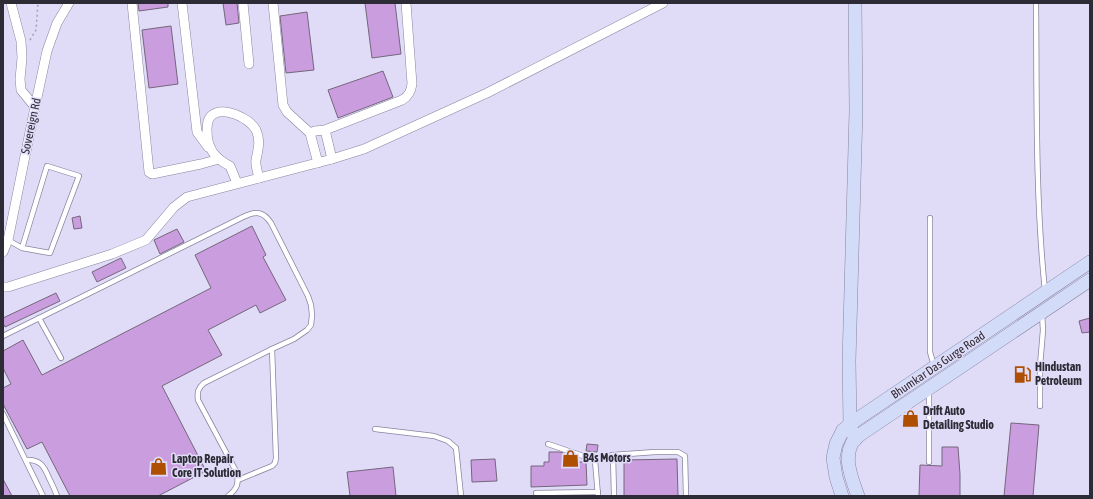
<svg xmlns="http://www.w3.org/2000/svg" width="1093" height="499" font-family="'Asap Condensed',sans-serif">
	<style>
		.building { fill: #ca9dde; stroke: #75667c }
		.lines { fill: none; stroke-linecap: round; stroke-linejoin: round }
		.lane-casing { stroke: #88849e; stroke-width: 6 }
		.street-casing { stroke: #88849e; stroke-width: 10 }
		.secondary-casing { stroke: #88849e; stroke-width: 14 }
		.path { stroke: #a19eb4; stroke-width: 1.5; stroke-dasharray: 2 3; stroke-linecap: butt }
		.lane { stroke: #fff; stroke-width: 4.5 }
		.street { stroke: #fff; stroke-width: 9 }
		.secondary { stroke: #d2dcf9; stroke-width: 13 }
		.labels { text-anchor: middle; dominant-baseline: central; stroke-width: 3; stroke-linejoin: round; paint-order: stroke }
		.street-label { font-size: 12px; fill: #2d2b36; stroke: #e0dcf8 }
		.poi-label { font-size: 12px; font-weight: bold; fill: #2d2b36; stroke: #e0dcf8; text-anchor: start }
	</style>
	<rect width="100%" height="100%" fill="#e0dcf8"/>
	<g class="building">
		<path d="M138 3H168V7L139 11Z"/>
		<path d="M223 3H237L239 23 226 25Z"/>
		<path d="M365 3H395L401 54 372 58Z"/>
		<path d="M307 12 314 70 286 73 280 16Z"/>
		<path d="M171 26 178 84 149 88 142 30Z"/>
		<path d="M383 71 393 97 338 118 328 90Z"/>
		<path d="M80 216 82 228 74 229 72 218Z"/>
		<path d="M252 226 266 255 263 257 286 300 260 313 256 305 208 330 222 355 162 386 206 471 158 496H70L42 442 27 449 3 404V388L11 384 3 368V351L23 340 42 375 211 288 195 255Z"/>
		<path d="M177 229 184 242 160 254 154 240Z"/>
		<path d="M121 258 126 268 97 282 92 272Z"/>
		<path d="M56 293 60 301 5 327 3 323V318Z"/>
		<path d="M1090 318V332L1082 333 1079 321Z"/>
		<path d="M1011 423 1039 425 1033 496H1004Z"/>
		<path d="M587 444 598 445 597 452 586 451Z"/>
		<path d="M942 447H958L960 474V496H919L920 465 942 466Z"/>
		<path d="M549 452H560L563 453V462H586L587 485 531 487V466H544V462H549Z"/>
		<path d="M495 459 497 481 472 482 471 460Z"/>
		<path d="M677 459 678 496H624V460Z"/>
		<path d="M393 467 396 496H350L347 472Z"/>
		<path d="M3 479 12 496H3Z"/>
	</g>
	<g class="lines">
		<defs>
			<g id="lane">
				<path d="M1036 3C1037 99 1035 195 1045 291"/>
				<path d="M930 218V352L934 366"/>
				<path d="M8 240 22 248 50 253 79 176 47 166 22 248"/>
				<path d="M39 318 61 358"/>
				<path d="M3 336 243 217C256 211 263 211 271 223L308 296 311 305 312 315 311 325 307 330 294 339 272 349 204 383C198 388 197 392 198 400L237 473C239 484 237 489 228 496"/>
				<path d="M929 391V462"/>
				<path d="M1040 406V366L1043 330 1042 314"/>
				<path d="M3 414 43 496"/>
				<path d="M375 429 434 436 448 441 456 448 461 496"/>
				<path d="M548 444 595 460 598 496"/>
				<path d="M613 455 614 496"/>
				<path d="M26 460C40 459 44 466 49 478 52 484 55 490 57 496"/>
				<path d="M595 460 613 455 655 452H678L685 456 686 496"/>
				<path d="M238 480 272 466 275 463 276 458 272 349"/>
				<path d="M536 493 598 492"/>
			</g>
			<g id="street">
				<path d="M11 3 21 41 22 58 20 79 21 90 35 107"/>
				<path d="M132 3 149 172 152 174 201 164 219 159"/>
				<path d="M182 3 197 132 208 147"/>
				<path d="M243 3 249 64"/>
				<path d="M273 3 283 105 287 112 310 133 315 131 325 130 402 100C409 96 411 91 412 84L406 3"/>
				<path d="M325 130 332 159"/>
				<path d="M310 133 318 163"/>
				<path d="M237 183 230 166C214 158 207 148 207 130 207 125 208 119 211 116 222 105 250 118 256 130 261 141 258 149 256 160 255 165 258 173 259 178"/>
				<path d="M3 252 8 240 35 107 47 51 57 23 69 3"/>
				<path d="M3 287H8L112 254 146 240 174 207 187 197 332 159 364 149 487 93 663 3"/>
			</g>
			<g id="secondary">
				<path d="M855 440 850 425 849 361 856 111 855 3"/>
				<path d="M842 496 836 477 833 458 836 444 843 430 856 420 1090 262"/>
				<path d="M858 496C852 479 842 457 854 440 857 437 861 434 864 432L1090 280"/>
			</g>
		</defs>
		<use href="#lane" class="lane-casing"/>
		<use href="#street" class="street-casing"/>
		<use href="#secondary" class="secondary-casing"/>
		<path class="path" d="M30 40 36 30 38 3"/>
		<use href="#lane" class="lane"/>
		<use href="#street" class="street"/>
		<use href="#secondary" class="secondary"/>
	</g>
	<defs>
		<symbol id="fuel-bare" viewBox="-9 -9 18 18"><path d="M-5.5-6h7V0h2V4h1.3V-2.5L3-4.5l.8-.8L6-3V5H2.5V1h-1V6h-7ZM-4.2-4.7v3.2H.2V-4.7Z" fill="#ae4f01" stroke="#e0dcf8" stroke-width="2.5" paint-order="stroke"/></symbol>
		<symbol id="shop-bare" viewBox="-9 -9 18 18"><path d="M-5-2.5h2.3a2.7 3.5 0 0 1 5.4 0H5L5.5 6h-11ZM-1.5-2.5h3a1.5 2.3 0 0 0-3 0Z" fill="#ae4f01" stroke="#e0dcf8" stroke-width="2.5" paint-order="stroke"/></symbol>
	</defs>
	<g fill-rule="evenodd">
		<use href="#fuel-bare" x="1010" y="362" width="25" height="25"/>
		<use href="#shop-bare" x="898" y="406" width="25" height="25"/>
		<use href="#shop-bare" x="558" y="446" width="25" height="25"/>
		<use href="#shop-bare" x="146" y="454" width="25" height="25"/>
	</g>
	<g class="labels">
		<g class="street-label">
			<text transform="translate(31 126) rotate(-78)">Sovereign Rd</text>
			<text transform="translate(938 365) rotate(-34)">Bhumkar Das Gurge Road</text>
		</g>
		<g class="poi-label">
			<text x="1035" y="367">Hindustan<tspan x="1035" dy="14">Petroleum</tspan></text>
			<text x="923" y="411">Drift Auto<tspan x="923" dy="14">Detailing Studio</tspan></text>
			<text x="583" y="458">B4s Motors</text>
			<text x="172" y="459">Laptop Repair<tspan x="172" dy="14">Core IT Solution</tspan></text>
		</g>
	</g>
	<rect width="1093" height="499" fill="none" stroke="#2d2b36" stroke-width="8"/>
</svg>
